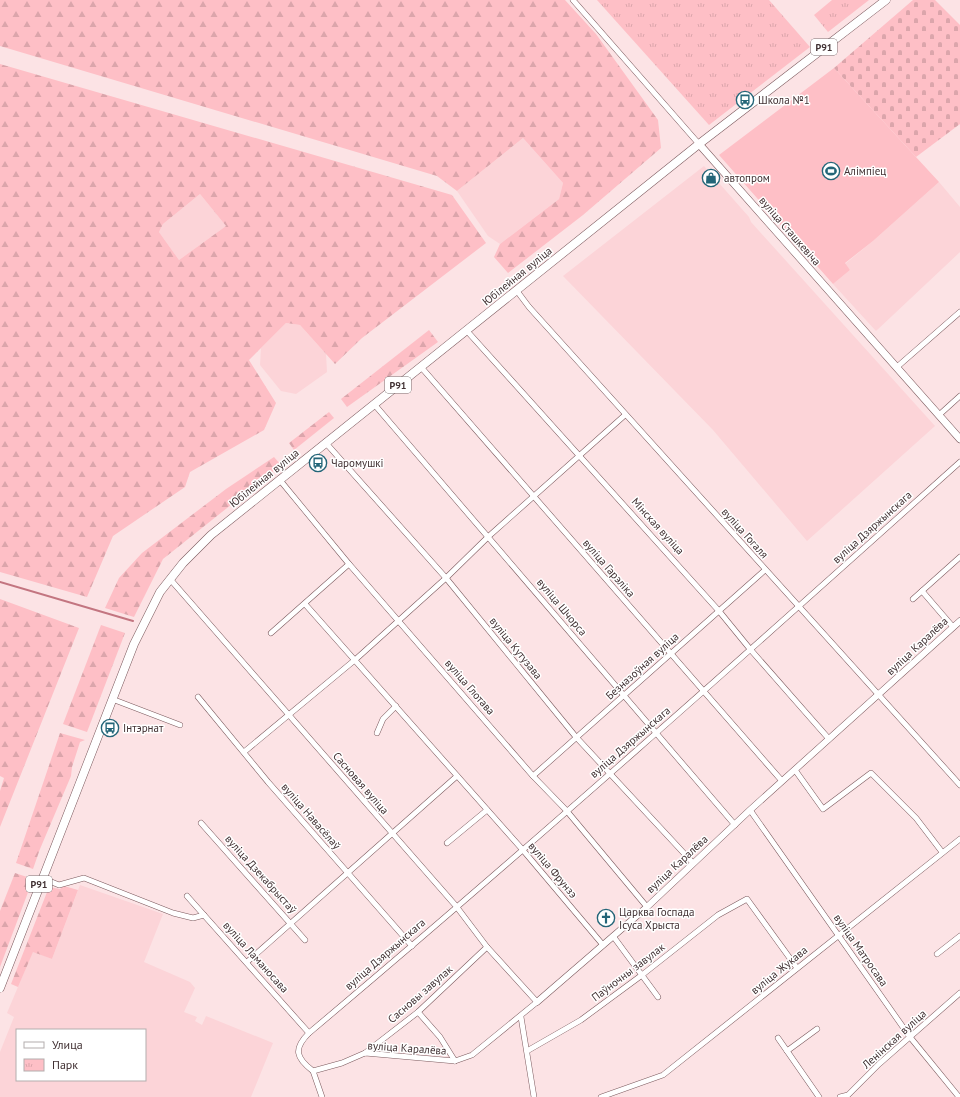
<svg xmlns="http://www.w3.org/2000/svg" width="960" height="1097" font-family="'PT Sans',sans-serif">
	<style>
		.built { fill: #fcd4d8; fill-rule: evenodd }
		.grass { fill: #febfc6 }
		.forest { fill: url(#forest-firs); fill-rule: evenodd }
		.cemetery { fill: url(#cemetery-stones) }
		.park { fill: url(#park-tufts) }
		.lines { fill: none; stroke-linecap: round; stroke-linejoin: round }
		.stream { stroke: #c37580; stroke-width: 2 }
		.minor-casing { stroke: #7b595d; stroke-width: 6 }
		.tertiary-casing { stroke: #7b595d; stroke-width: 7 }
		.secondary-casing { stroke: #7b595d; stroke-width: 8 }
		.primary-casing { stroke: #7b595d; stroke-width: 9 }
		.minor { stroke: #fff; stroke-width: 5 }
		.tertiary { stroke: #fff; stroke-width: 6 }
		.secondary { stroke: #fff; stroke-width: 7 }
		.primary { stroke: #fff; stroke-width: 8 }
		.labels { text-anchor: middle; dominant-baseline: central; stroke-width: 3; stroke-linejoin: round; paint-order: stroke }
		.shield { fill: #fff; stroke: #7a6f70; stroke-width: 1 }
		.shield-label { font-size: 10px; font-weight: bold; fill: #413133 }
		.poi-label { font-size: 11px; fill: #413133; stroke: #fff; text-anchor: start }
		.street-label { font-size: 11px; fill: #413133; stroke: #fff }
	</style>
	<defs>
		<pattern id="forest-firs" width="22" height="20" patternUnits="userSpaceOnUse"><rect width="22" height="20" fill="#febfc6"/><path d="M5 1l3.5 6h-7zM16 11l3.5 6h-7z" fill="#dba5ab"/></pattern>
		<pattern id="cemetery-stones" width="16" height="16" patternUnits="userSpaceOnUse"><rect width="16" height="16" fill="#febfc6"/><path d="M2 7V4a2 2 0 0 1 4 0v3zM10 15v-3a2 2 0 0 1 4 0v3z" fill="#dba5ab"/></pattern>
		<pattern id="park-tufts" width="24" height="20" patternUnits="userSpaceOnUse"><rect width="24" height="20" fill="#febfc6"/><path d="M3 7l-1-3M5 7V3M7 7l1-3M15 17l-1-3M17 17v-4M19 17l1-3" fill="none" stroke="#dba5ab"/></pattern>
	</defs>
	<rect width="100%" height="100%" fill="#fce3e5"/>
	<g class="built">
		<path d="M523 138 563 183 559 199 500 244 488 236 457 191Z"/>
		<path d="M704 166 749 217 751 222 935 426 807 541 713 430 563 276Z"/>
		<path d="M939 182 960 207V252L876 331 833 284 850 270 845 264 873 241Z"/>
		<path d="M200 194 226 226 179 260 159 232 163 224Z"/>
		<path d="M286 323 300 325 326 354 327 372 296 394 281 391 260 365 261 348Z"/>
		<path d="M80 885 163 914 144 962 190 982 195 988 184 1012 197 1017 195 1021 202 1025 206 1016 273 1043 251 1097H0V1052L14 1017 7 1013 33 951 52 959ZM17 1030H145V1080H17Z"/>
	</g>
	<path class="grass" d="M834 68 939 182 873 241 845 263 850 270 833 284 719 155Z"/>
	<g class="forest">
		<path d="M0 0H565L596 34 658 120 661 148 583 215 508 273 494 257 500 244 559 199 563 183 523 138 457 191 437 176 0 46Z"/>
		<path d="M0 64 452 195 486 243 362 338 335 364 300 325 286 323 249 360 276 403 264 430 190 472 185 487 113 536 87 597 0 572ZM200 194 226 226 179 260 159 232 163 224Z"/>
		<path d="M429 330 438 342 347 407 341 399Z"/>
		<path d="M329 412 334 418 294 450 289 443Z"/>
		<path d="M274 457 281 465 163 559 134 617 105 608 119 578 142 553 226 489Z"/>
		<path d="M0 599 79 628 0 827V791L4 778 0 776Z"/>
		<path d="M101 625 125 633 87 732 63 724Z"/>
		<path d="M60 733 85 740 80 742 72 767 71 776 40 849 33 869 16 863Z"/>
		<path d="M15 873 33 879 0 967V911Z"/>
		<path d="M64 886 78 890 52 959 33 952 18 987 11 984 49 887 60 889Z"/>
	</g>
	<path class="cemetery" d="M913 0H935L960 25V124L916 157 834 68Z"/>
	<g class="park">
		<path d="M597 0H769L810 47 709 125Z"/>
		<path d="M832 0H869L828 32 814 15Z"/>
	</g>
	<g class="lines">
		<path class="stream" d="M0 582 133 621"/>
		<defs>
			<g id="minor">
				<path d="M573 0 699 144"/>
				<path d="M517 291 529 307 960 785"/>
				<path d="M467 331 719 611 750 649 829 739"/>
				<path d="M421 367 782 781"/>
				<path d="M897 367 960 312"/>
				<path d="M374 404 735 825"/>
				<path d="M939 415 960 396"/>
				<path d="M325 442 446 578 576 737 693 863"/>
				<path d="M279 479 349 564 533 776 566 810 647 907"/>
				<path d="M170 579 456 906 487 947 537 1002 472 1055 455 1061 365 1053 342 1063 313 1071C296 1058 293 1049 309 1033 530 847 745 655 960 462"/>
				<path d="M922 591 953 627"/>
				<path d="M913 599 960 557"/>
				<path d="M305 604 522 849 603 945"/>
				<path d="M271 633 349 564"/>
				<path d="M198 697 268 782 412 946"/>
				<path d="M112 699 180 725"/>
				<path d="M377 733 383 719 396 706"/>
				<path d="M244 752 356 659 446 578 489 536 625 415"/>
				<path d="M795 770 823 809 871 773 916 818 942 852"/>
				<path d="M533 776 765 570"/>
				<path d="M750 810 910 1037 959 1097"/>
				<path d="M201 823 305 940"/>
				<path d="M447 843 487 810"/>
				<path d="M42 878 59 885 84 878 173 913 193 918 204 915"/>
				<path d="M187 896 309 1033"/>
				<path d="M613 936 658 997"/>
				<path d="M937 954 960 936"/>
				<path d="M247 962 457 776"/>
				<path d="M418 1012 440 1037 455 1061"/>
				<path d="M521 1017 534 1097"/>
				<path d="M778 1038 819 1097"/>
				<path d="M527 1051 581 1020 642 975 718 915 747 899 797 968"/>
				<path d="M787 1051 817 1029"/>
				<path d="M365 1053 418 1012 487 947"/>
				<path d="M313 1071 322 1097"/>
				<path d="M601 1097 663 1075 960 839"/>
				<path d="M840 1097 848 1095 879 1064 960 993"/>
			</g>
			<path id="tertiary" d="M537 1002 647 907 750 810 960 621"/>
			<path id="secondary" d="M699 144 960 439"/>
			<path id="primary" d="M0 988 134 644 160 592 183 563 211 535 699 144 886 0"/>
		</defs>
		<use href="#minor" class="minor-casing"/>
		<use href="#tertiary" class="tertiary-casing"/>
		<use href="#secondary" class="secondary-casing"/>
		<use href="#primary" class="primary-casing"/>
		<use href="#minor" class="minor"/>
		<use href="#tertiary" class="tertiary"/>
		<use href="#secondary" class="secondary"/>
		<use href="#primary" class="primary"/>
	</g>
	<defs>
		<symbol id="bus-ring" viewBox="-11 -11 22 22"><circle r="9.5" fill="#fff" stroke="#236578" stroke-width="1.5"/><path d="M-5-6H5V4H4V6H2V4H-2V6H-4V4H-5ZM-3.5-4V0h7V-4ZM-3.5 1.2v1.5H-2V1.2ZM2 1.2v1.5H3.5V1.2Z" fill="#236578"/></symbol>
		<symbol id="stadium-ring" viewBox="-11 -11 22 22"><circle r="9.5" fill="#fff" stroke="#236578" stroke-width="1.5"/><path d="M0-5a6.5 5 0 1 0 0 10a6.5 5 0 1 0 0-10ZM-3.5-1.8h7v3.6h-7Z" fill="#236578"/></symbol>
		<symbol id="shop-ring" viewBox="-11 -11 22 22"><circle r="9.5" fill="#fff" stroke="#236578" stroke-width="1.5"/><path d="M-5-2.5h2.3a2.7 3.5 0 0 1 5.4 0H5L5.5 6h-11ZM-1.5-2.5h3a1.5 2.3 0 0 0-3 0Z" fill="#236578"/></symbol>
		<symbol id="church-ring" viewBox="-11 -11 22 22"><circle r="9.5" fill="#fff" stroke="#236578" stroke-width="1.5"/><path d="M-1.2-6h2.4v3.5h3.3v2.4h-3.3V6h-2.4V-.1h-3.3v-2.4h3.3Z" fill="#236578"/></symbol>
	</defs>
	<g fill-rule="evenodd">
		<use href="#bus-ring" x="735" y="90" width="20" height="20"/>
		<use href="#stadium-ring" x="821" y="161" width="20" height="20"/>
		<use href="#shop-ring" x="701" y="168" width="20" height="20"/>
		<use href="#bus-ring" x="308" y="453" width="20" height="20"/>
		<use href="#bus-ring" x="100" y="718" width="20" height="20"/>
		<use href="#church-ring" x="596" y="908" width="20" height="20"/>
	</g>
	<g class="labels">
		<g class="shield">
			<rect x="811" y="39" width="26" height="16" rx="3"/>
			<rect x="385" y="377" width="26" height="16" rx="3"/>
			<rect x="26" y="876" width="26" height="16" rx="3"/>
		</g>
		<g class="shield-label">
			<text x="824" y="47">Р91</text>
			<text x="398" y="385">Р91</text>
			<text x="39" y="884">Р91</text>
		</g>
		<g class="poi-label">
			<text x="758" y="100">Школа №1</text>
			<text x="844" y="171">Алімпіец</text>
			<text x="724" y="178">автопром</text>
			<text x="331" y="463">Чаромушкі</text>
			<text x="123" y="728">Інтэрнат</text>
			<text x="619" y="912">Царква Госпада<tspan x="619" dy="13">Ісуса Хрыста</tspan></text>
		</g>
		<g class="street-label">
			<text transform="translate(790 231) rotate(49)">вуліца Сташкевіча</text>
			<text transform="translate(517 276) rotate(-39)">Юбілейная вуліца</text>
			<text transform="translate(264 478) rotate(-39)">Юбілейная вуліца</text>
			<text transform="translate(658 526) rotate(48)">Мінская вуліца</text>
			<text transform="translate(872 527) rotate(-42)">вуліца Дзяржынскага</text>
			<text transform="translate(745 533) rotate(48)">вуліца Гогаля</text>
			<text transform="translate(609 568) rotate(49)">вуліца Гарэліка</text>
			<text transform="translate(562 607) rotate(50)">вуліца Шчорса</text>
			<text transform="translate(917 646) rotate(-43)">вуліца Каралёва</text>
			<text transform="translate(516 648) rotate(51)">вуліца Кутузава</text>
			<text transform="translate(642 666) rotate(-42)">Безназоўная вуліца</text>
			<text transform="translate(470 687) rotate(49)">вуліца Глотава</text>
			<text transform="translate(630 742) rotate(-41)">вуліца Дзяржынскага</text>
			<text transform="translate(361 783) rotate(49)">Сасновая вуліца</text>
			<text transform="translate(311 816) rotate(49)">вуліца Навасёлаў</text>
			<text transform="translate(677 864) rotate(-43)">вуліца Каралёва</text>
			<text transform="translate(553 870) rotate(50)">вуліца Фрунзэ</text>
			<text transform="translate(261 874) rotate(48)">вуліца Дзекабрыстаў</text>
			<text transform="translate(861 950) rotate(55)">вуліца Матросава</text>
			<text transform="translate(385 954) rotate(-41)">вуліца Дзяржынскага</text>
			<text transform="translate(256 957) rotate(48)">вуліца Ламаносава</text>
			<text transform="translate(779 970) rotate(-39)">вуліца Жукава</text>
			<text transform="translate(628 972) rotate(-37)">Паўночны завулак</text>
			<text transform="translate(420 994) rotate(-41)">Сасновы завулак</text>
			<text transform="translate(894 1039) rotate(-42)">Ленінская вуліца</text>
			<text transform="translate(407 1048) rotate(4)">вуліца Каралёва</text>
		</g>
	</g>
	<rect x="16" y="1029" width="130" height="52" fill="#ffffff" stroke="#b3adad"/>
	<rect x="24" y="1042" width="20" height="6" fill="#ffffff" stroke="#b3adad"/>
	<text x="52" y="1049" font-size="12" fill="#413133">Улица</text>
	<rect x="24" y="1059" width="20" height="12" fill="url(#park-tufts)" stroke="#b3adad"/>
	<text x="52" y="1069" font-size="12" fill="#413133">Парк</text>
</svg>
